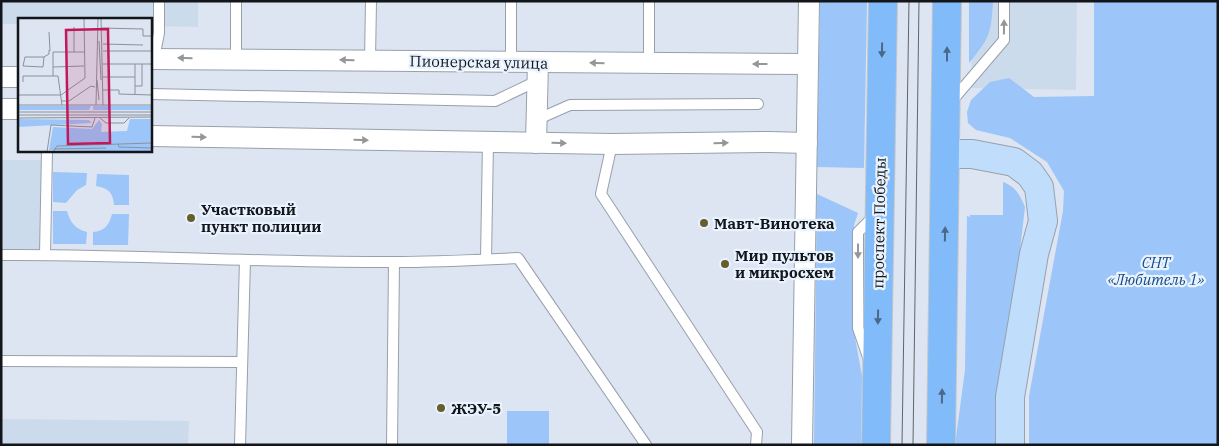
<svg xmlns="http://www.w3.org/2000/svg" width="1219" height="446" font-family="'IBM Plex Serif',serif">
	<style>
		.built { fill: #ccdbec }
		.green { fill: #9cc5f9 }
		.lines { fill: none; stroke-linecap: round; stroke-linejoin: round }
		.lane-casing { stroke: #98a0ab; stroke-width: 12 }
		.street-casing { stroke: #98a0ab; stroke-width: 22 }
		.secondary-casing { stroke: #98a0ab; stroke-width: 30 }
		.primary-casing { stroke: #c6c7c8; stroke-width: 30 }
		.lane { stroke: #fff; stroke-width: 10 }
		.street { stroke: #fff; stroke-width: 20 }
		.secondary { stroke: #c1ddfc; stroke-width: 28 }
		.primary { stroke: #82bbf9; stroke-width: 28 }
		.tram { stroke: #60656c; stroke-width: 1 }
		.oneway { fill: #949698 }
		.oneway2 { fill: #4a6889 }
		.poi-dot { fill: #645f2c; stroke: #e9f3ff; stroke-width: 2 }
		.labels { text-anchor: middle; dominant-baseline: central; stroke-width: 4.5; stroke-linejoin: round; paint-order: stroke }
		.street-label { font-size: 15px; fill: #121519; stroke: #e9f3ff }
		.poi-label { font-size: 15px; font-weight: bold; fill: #121519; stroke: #e9f3ff; text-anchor: start }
		.park-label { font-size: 15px; font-style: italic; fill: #164b86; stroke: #e9f3ff }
		.inset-road { fill: none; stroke: #8b929b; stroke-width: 1 }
		.view { fill: #c2185b; fill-opacity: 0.15; stroke: #c2185b; stroke-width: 2.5 }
		.inset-edge { fill: none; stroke: #121519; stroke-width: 2.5 }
	</style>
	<rect width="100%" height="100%" fill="#dce5f1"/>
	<g class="built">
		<path d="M1 1H198V27L150 26V19H19V24H1Z"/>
		<path d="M972 1H1077L1076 90 971 88Z"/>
		<rect x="1" y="160" width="42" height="89"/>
		<path d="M1 419 189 421 188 445H1Z"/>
	</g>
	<g class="green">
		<path d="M820 1H867L864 168 817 167Z"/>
		<path d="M969 1H993C991 34 990 37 969 63Z"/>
		<path d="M1094 1H1218V445H1029V396L1063 211 1064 191 1047 162 1010 138 976 130 968 123 967 112 971 100 990 82 1009 78 1034 97 1094 96Z"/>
		<path d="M53 172 87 173 86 185 77 190 66 203 53 202Z"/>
		<path d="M97 174 129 175V205H114C113 193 109 188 96 186Z"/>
		<path d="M1003 182C1016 187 1020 195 1025 207L997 445H955L965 370 967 216 970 217V215H1003Z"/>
		<path d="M817 194 858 213 854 225V332L862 376 861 445H814Z"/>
		<path d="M53 211H67C70 222 75 229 87 232L86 244H53Z"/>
		<path d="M112 214H129L128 245H93V232C105 231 109 225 112 214Z"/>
		<rect x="507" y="411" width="42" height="34"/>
	</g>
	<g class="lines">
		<defs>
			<g id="lane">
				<path d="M154 58 159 33V1"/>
				<path d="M236 59V1"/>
				<path d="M370 60 371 1"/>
				<path d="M511 62V1"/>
				<path d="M649 64V1"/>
				<path d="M150 94 495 101 537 81"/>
				<path d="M951 102 1004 40V1"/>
				<path d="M536 120 570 105 758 104"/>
				<path d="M612 144 601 194 757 432 756 445"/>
				<path d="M1 255C132 254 262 263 393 262 435 262 477 260 518 258L646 445"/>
				<path d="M45 255 47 150"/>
				<path d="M486 259 488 142"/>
				<path d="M868 357 858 328V232L875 215"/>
				<path d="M1 361 242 362"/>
				<path d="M240 445 245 260"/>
				<path d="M392 445 394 262"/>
			</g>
			<g id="street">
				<path d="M150 59 808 64"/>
				<path d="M1 77H19"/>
				<path d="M1 109H19"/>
				<path d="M150 136 612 144 769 142 807 143"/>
				<path d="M536 143 538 62"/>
				<path d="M802 445 809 1"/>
			</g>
			<path id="secondary" d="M946 154H972L1014 162 1030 174 1039 187 1043 221 1034 254 1010 397V445"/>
			<g id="primary">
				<path d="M876 445 883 1"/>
				<path d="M941 445 947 1"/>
			</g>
		</defs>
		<use href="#lane" class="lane-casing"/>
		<use href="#street" class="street-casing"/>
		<use href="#secondary" class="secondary-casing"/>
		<use href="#primary" class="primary-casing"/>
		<use href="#lane" class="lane"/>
		<use href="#street" class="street"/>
		<use href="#secondary" class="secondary"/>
		<use href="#primary" class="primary"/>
		<g class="tram">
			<path d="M902 445 909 1"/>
			<path d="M913 445 919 1"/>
		</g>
	</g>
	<defs><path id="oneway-solid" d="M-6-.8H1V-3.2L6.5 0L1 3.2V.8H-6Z" transform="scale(1.25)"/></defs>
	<g class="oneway">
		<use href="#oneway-solid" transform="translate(1004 27) rotate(-89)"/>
		<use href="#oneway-solid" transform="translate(185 58) rotate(-179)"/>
		<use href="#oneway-solid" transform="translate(347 60) rotate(-179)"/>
		<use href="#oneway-solid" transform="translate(597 63) rotate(-179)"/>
		<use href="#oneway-solid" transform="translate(760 64) rotate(-180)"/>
		<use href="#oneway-solid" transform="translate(199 137) rotate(1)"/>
		<use href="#oneway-solid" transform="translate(361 140) rotate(1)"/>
		<use href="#oneway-solid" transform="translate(559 143) rotate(1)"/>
		<use href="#oneway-solid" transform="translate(721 143) rotate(-1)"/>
		<use href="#oneway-solid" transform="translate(858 251) rotate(90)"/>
	</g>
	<g class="oneway2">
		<use href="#oneway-solid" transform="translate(882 50) rotate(91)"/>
		<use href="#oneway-solid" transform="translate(947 54) rotate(-90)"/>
		<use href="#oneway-solid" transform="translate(945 234) rotate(-89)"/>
		<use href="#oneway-solid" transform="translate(878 317) rotate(91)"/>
		<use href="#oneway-solid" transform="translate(942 396) rotate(-89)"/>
	</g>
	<g class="poi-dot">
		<circle cx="191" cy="218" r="5"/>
		<circle cx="704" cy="223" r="5"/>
		<circle cx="725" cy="264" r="5"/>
		<circle cx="441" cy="408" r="5"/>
	</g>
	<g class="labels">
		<g class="street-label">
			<text transform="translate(479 62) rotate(1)">Пионерская улица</text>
			<text transform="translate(879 223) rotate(-89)">проспект Победы</text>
		</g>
		<g class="poi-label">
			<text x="201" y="209">Участковый<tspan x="201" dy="17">пункт полиции</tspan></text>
			<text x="714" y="223">Мавт-Винотека</text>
			<text x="735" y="255">Мир пультов<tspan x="735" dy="17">и микросхем</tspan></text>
			<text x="451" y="408">ЖЭУ-5</text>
		</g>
		<g class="park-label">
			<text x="1156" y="262">СНТ<tspan x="1156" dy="17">«Любитель 1»</tspan></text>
		</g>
	</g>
	<g transform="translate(18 18)">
		<rect width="134" height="134" fill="#dce5f1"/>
		<path d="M0 88H73L71 92H0ZM75 88H134V92H75ZM0 101 71 102 74 105 0 109ZM112 101H134V134L31 132 35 109 74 111 81 102 84 106 83 114 109 113Z" fill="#9cc5f9"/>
		<path class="inset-road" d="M83 0 85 87M56 9V34M83 10 125 11V18H134M31 14 32 33M81 23 83 62M85 26 125 27M85 33H134M26 39 25 49 5 48 7 39H26L31 36V32M85 46H134M117 46V76M35 49 66 48M35 58V34H66M85 59H117M79 62 81 82M5 64V58H40L44 87M117 68H124V46M85 72H101V76L134 77M0 77H43L67 60 66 0M44 83H51L73 68 77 69M0 87H134M78 87 80 0M0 94H134M0 97H134M0 100 134 99M82 100 88 105H106L111 100M100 126 101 129 134 130M36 131 88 130M29 134 33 107 74 109 77 100M35 134 39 128 134 125"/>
		<path class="view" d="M90 11 92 125 50 126 48 12Z"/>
		<rect width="134" height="134" class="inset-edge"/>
	</g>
	<rect width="1219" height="446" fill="none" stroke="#121519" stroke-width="5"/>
</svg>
